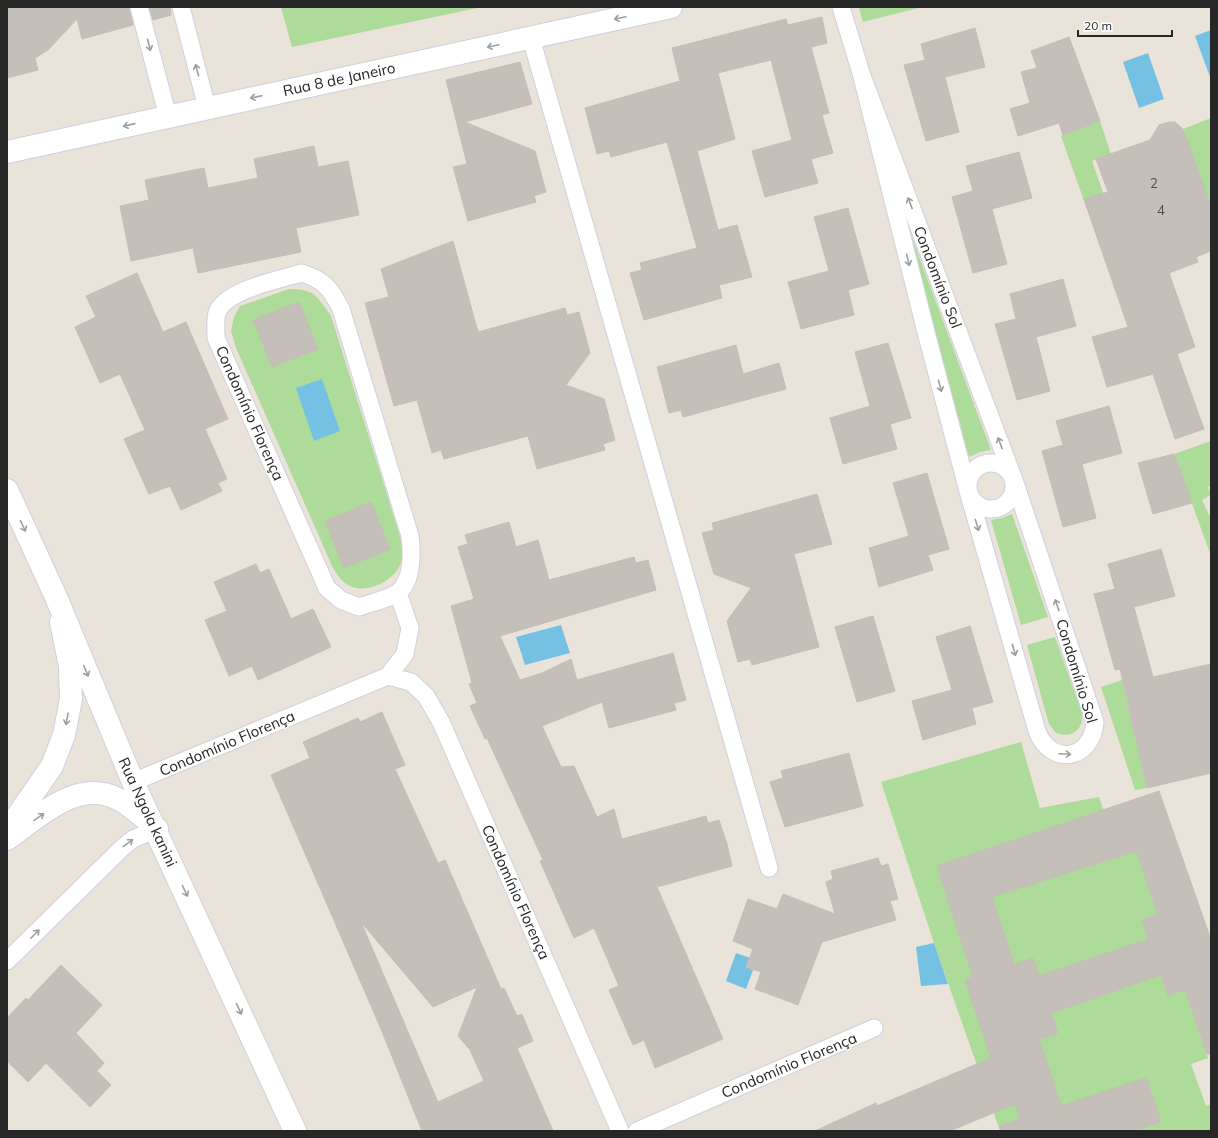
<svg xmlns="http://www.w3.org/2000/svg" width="1218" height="1138" font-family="Mulish,sans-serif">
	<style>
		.green { fill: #addb9a }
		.water { fill: #74c1e3 }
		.building { fill: #c4c0b9; stroke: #c4bfb4; fill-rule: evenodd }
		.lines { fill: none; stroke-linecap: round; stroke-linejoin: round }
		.service-casing { stroke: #cfd1df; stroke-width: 19 }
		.tertiary-casing { stroke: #cfd1df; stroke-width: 24 }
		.secondary-casing { stroke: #cfd1df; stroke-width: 24 }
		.service { stroke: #fff; stroke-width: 17 }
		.tertiary { stroke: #fff; stroke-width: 22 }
		.secondary { stroke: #fff; stroke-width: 22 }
		.oneway { stroke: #9e9e9e }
		.labels { text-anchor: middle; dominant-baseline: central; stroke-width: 3; stroke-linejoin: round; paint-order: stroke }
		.number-label { font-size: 13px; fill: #4e4d4c }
		.street-label { font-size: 15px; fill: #272727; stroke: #fff }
	</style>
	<rect width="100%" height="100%" fill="#e9e3da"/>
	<g class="green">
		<path d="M281 7H482L292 47Z"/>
		<path d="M859 7H923L863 22Z"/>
		<path d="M1211 118V207L1183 129Z"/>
		<path d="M1100 121 1111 154 1092 161 1135 284 1116 291 1061 136Z"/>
		<path d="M905 219 991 450 980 452 969 457Z"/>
		<path d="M289 289C315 289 317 296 331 316L400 536C401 541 402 547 403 552 404 575 373 594 353 587 343 584 338 576 333 568L236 348 231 331 234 317 240 306Z"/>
		<path d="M1211 441V485L1208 487 1211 495 1202 500 1211 519V556L1174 454Z"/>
		<path d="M1012 514 1048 617 1021 625 991 520 1002 518Z"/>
		<path d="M1055 637 1082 713C1084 729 1072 739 1056 733L1049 724 1027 645Z"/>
		<path d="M1122 680 1147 788 1135 790 1101 687Z"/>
		<path d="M1021 742 1040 808 1099 797 1119 856 1136 851 1158 914 1142 920 1168 996 1185 990 1208 1058 1191 1064 1206 1106 1211 1104V1131H1000L934 943 881 782Z"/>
	</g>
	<g class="water">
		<path d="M1211 30V80L1195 36Z"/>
		<path d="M1148 53 1164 99 1139 108 1123 62Z"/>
		<path d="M322 379 340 431 314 441 296 388Z"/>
		<path d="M561 625 570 653 525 665 516 637Z"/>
		<path d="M934 943 948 984 921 986 916 947Z"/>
		<path d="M736 953 750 958 746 967 753 970 746 989 726 981Z"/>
	</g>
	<g class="building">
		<path d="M7 7H129L133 25 82 39 77 19 48 50 35 58 38 70 7 78Z"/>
		<path d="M149 7H170L171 15 153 20Z"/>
		<path d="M822 17 827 43 811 47 829 113 822 115 833 153 811 159 818 183 765 197 752 151 792 140 771 60 718 73 735 139 697 151 718 230 737 225 752 277 719 285 722 298 644 320 630 273 642 270 640 263 697 248 667 142 611 157 609 151 597 154 585 108 680 81 672 48 786 19 788 25Z"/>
		<path d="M975 28 985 67 945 77 959 132 926 141 904 65 925 60 921 44Z"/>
		<path d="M1069 37 1100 121 1063 135 1059 123 1018 136 1010 109 1030 103 1021 72 1037 68 1031 51Z"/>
		<path d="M520 62 532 104 465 122 535 151 546 192 534 196 536 202 468 221 453 167 467 164 446 80Z"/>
		<path d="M1169 122H1175L1183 129 1211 207V251L1196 257 1198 262 1169 273 1195 347 1177 354 1204 429 1175 439 1153 374 1107 387 1092 337 1128 327 1084 199 1108 192 1096 159 1150 140 1159 125Z"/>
		<path d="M314 146 318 167 348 161 359 215 296 228 301 252 198 273 193 248 131 261 120 206 149 200 145 180 204 168 208 188 258 178 254 159Z"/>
		<path d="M1019 152 1032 198 992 209 1007 264 973 273 952 197 973 191 966 166Z"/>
		<path d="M848 208 869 284 848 290 854 315 801 329 788 282 829 271 814 217Z"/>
		<path d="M453 241 478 332 565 308 567 315 579 312 590 353 566 385 604 399 615 440 603 444 605 450 537 469 528 436 444 459 441 450 432 453 417 400 394 406 365 303 389 297 381 269Z"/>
		<path d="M137 273 163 332 186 322 228 419 205 429 227 479 218 483 222 491 181 510 170 486 149 494 124 439 145 430 120 374 100 383 75 327 96 317 86 296Z"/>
		<path d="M1063 279 1076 326 1036 337 1050 391 1017 400 995 324 1016 319 1010 294Z"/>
		<path d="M299 302 318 349 272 367 253 320Z"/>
		<path d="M888 343 911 418 890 424 897 449 843 464 830 418 870 406 855 352Z"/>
		<path d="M736 345 743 374 779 363 786 389 683 417 681 410 669 413 657 367Z"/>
		<path d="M1109 406 1122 453 1082 464 1096 518 1063 527 1042 451 1063 445 1056 421Z"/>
		<path d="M1174 454 1192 503 1153 514 1138 463Z"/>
		<path d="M927 473 949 549 928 555 933 570 879 587 869 548 909 536 893 483Z"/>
		<path d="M817 494 832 544 794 554 819 647 752 665 750 659 738 662 727 621 751 588 714 574 702 533 714 530 712 523Z"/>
		<path d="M371 502 390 549 344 568 325 521Z"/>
		<path d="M509 522 516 547 538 540 549 580 634 557 636 563 648 560 656 590 500 636 520 680 542 673 571 659 577 680 673 653 686 700 674 703 676 710 609 728 602 702 542 726 561 767 574 766 597 817 614 809 622 839 706 816 708 823 719 820 727 844 732 866 657 887 723 1039 655 1068 644 1040 633 1045 609 990 619 986 594 928 574 938 540 861 543 860 487 738 485 739 470 706 477 703 469 684 472 683 451 606 474 599 458 547 468 544 465 535Z"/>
		<path d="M1161 549 1175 596 1134 607 1153 677 1211 664V773L1147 788 1120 669 1115 670 1094 594 1115 589 1108 564Z"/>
		<path d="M256 564 260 573 269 569 291 619 313 609 331 647 258 680 252 666 229 676 205 620 227 611 214 582Z"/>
		<path d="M873 616 895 691 857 702 835 627Z"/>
		<path d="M970 626 993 702 972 708 976 724 923 740 912 701 952 690 936 637Z"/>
		<path d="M382 712 405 765 395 769 438 863 445 860 501 989 504 988 517 1016 522 1014 533 1041 517 1048 553 1131H422L381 1029 271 775 310 758 303 742 358 718 360 722ZM361 922 433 1007 477 987 458 1036 470 1050 484 1081 438 1102Z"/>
		<path d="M849 753 863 806 785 827 770 782 783 778 781 771Z"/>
		<path d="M1159 791 1211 940V1054H1207L1185 990 1168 996 1161 975 1051 1013 1058 1033 1039 1039 1061 1106 1146 1078 1161 1122 1133 1131H1001L1000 1126 1020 1119 1015 1104 950 1131H815L876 1103 877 1106 991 1058 965 980 973 977 937 866ZM1136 851 1158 914 1142 920 1148 939 1039 976 1033 958 1014 964 992 897Z"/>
		<path d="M878 858 881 866 888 864 898 899 890 901 896 920 822 942 798 1005 755 989 761 972 746 967 753 949 733 941 748 899 777 909 783 894 835 914 826 882 833 879 831 871Z"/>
		<path d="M61 965 102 1005 76 1033 104 1063 97 1071 111 1085 90 1107 46 1063 28 1082 7 1061V1018L26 998 28 1000Z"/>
	</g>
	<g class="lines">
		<defs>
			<g id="service">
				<path d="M139 7 168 117"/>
				<path d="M181 7 207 108"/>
				<path d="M841 7 861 73 1014 480 1095 722C1092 760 1051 767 1037 731L968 491 927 336 861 73"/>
				<path d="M531 38 769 868"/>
				<path d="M302 273C324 280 331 289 341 309L410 536C412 552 413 583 397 593 386 600 370 603 359 607L341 600 327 588 216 338C216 331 215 320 217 313 225 290 281 279 302 273Z"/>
				<circle cx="991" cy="486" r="23"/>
				<path d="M398 593 410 628 405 654 388 676 411 682 426 696 441 722 620 1131"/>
				<path d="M133 782 388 676"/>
				<path d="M7 961 122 848 133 839 157 829"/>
				<path d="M637 1131 874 1028"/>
			</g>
			<g id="tertiary">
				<path d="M7 152 671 7"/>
				<path d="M7 831 52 766 64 735 71 699 70 666 61 622"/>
				<path d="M7 839C39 817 77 778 118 799 132 806 145 819 157 829"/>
			</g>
			<path id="secondary" d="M7 490 56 597 133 782 295 1131"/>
		</defs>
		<use href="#service" class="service-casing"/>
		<use href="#tertiary" class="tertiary-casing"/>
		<use href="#secondary" class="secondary-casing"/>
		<use href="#service" class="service"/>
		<use href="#tertiary" class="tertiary"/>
		<use href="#secondary" class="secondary"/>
	</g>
	<defs><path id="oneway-shaft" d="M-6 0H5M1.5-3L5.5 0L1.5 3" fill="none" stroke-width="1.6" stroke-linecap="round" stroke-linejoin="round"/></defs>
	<g class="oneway">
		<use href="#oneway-shaft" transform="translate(620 18) rotate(168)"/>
		<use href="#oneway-shaft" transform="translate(149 45) rotate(75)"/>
		<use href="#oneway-shaft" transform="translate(493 46) rotate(168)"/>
		<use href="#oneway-shaft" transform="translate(197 70) rotate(-105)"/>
		<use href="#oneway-shaft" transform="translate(256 97) rotate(168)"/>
		<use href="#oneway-shaft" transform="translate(129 125) rotate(167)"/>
		<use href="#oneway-shaft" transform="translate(910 203) rotate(-111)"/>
		<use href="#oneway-shaft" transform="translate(908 260) rotate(76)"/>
		<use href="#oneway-shaft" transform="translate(940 386) rotate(75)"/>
		<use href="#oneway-shaft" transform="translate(1000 443) rotate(-111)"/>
		<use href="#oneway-shaft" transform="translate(977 525) rotate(73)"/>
		<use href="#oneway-shaft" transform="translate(23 526) rotate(65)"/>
		<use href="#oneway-shaft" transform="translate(1057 605) rotate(-109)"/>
		<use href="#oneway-shaft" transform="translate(1014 650) rotate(74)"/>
		<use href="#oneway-shaft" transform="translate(86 671) rotate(68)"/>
		<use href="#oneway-shaft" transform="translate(67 719) rotate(100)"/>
		<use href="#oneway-shaft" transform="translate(1065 754) rotate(3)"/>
		<use href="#oneway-shaft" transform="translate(39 817) rotate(-35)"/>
		<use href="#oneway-shaft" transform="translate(128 843) rotate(-36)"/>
		<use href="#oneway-shaft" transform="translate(185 891) rotate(65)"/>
		<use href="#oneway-shaft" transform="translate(35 934) rotate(-45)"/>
		<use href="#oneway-shaft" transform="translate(239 1009) rotate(65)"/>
	</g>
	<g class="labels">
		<g class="number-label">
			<text x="1154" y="183">2</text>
			<text x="1161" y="210">4</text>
		</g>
		<g class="street-label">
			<text transform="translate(339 79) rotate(-12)">Rua 8 de Janeiro</text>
			<text transform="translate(938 277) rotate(69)">Condomínio Sol</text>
			<text transform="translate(250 413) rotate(66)">Condomínio Florença</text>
			<text transform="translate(1077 671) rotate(73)">Condomínio Sol</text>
			<text transform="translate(227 743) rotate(-23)">Condomínio Florença</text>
			<text transform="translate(148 812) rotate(65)">Rua Ngola kanini</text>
			<text transform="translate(516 892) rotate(66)">Condomínio Florença</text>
			<text transform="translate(789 1065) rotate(-23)">Condomínio Florença</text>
		</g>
	</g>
	<rect width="1218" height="1138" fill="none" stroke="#272727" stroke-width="16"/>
	<path d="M1078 30v6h94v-6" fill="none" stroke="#272727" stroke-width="2"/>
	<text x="1084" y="30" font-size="12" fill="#272727" stroke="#ffffff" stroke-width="3" paint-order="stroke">20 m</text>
</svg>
